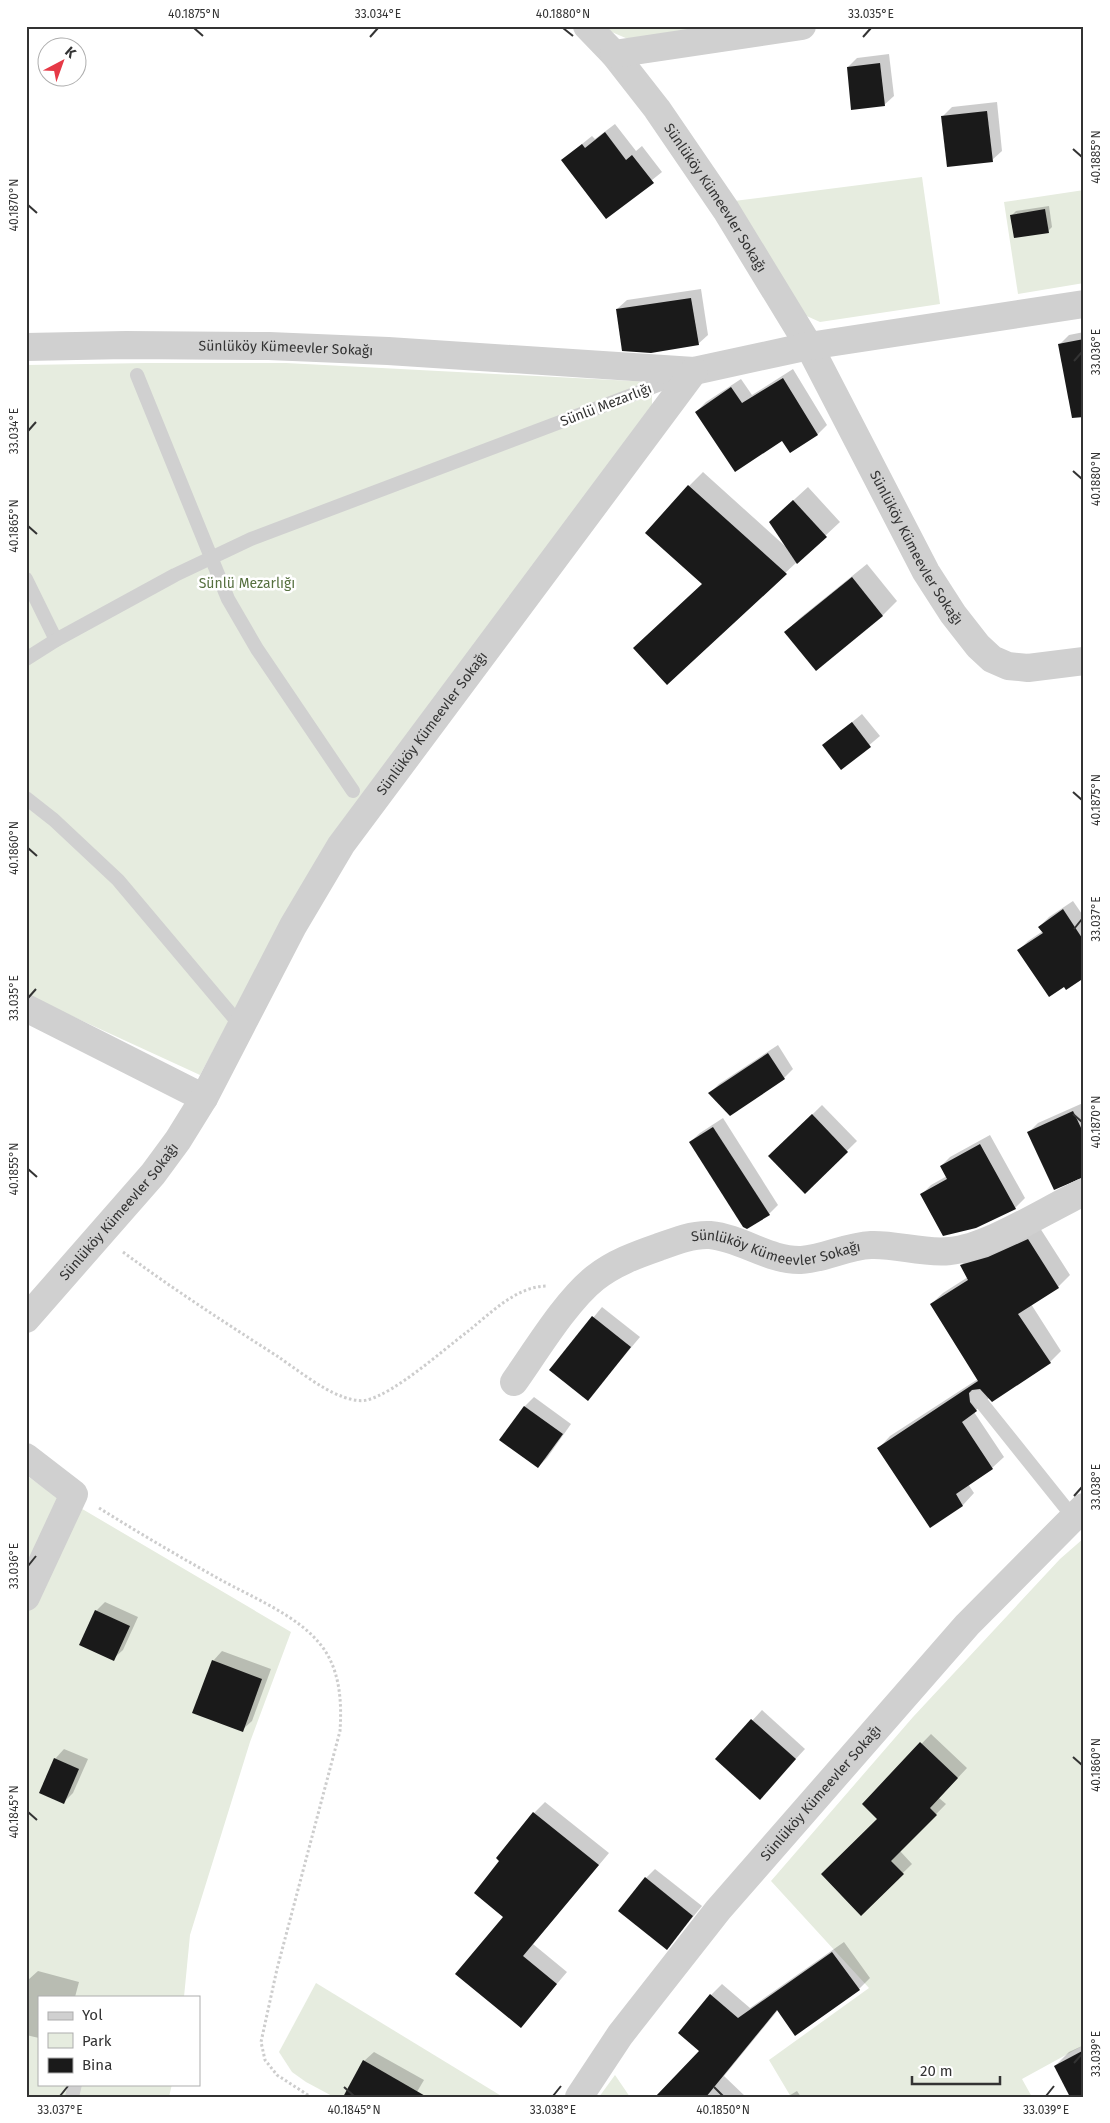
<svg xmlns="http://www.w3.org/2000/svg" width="1110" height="2123" font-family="'Fira Sans',sans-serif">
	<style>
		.green { fill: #e6ecdf }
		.shadow { fill: #0003 }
		.building { fill: #1a1a1a }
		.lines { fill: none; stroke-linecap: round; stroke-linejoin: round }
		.path { stroke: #cdcdcd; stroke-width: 3; stroke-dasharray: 2.5 2.5; stroke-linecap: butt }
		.service { stroke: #d0d0d0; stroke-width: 14 }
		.minor { stroke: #d0d0d0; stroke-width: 28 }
		.ticks { fill: none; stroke: #333; stroke-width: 2 }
		.labels { text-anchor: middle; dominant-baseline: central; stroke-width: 5; stroke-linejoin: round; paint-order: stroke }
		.street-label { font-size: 14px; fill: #333; stroke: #fff }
		.park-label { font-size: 14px; fill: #56703f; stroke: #fff }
		.neatline { fill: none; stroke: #333; stroke-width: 2 }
		.ticks-label { font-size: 12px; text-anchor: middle; fill: #333 }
	</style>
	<rect width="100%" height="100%" fill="#fff"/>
	<g class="green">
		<path d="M604 26H717L635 42 607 30Z"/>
		<path d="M922 177 940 304 820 322 800 313 734 201Z"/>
		<path d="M1084 190V283L1018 294 1004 202Z"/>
		<path d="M147 363H286L652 382V406L237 1006 200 1075 26 995V365Z"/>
		<path d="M26 1475 57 1497 84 1510 291 1632 250 1742 190 1935 184 1997H39V2084H172L169 2097H26Z"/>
		<path d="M1084 1538V2045L1022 2079 1032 2097H791L769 2060 869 1988 771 1881 913 1717 1060 1559Z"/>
		<path d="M316 1983 503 2097H334L306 2082 292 2072 279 2052Z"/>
		<path d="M615 2075 630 2097H599Z"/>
	</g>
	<g class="shadow">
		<path d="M889 54 894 96 884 105 848 67 857 58Z"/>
		<path d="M997 102 1002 151 992 160 943 116 952 107Z"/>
		<path d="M615 124 636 151 642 146 662 172 606 217 562 160 592 136 595 139Z"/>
		<path d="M1049 206 1052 227 1048 231 1012 215 1016 211Z"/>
		<path d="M701 289 708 335 698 344 617 309 627 300Z"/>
		<path d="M1084 332V375L1059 345 1069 335Z"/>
		<path d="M793 369 827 425 818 434 790 451 782 439 696 412 706 402 741 379 752 395Z"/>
		<path d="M703 472 785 546V508L808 487 840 522 667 683 703 584 689 486Z"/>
		<path d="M867 564 897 601 883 615 816 669 786 632 800 618Z"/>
		<path d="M862 714 880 736 842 768 824 745Z"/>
		<path d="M1073 901 1084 917V977L1064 985 1019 950 1028 941 1043 931 1039 927 1049 917Z"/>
		<path d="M778 1045 793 1069 784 1078 710 1093 719 1084Z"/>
		<path d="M1083 1103 1084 1104V1175L1029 1132 1038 1123Z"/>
		<path d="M822 1105 857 1141 805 1192 770 1156Z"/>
		<path d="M723 1118 778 1205 769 1214 690 1142 700 1133Z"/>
		<path d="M990 1135 1025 1198 1015 1208 976 1227 922 1194 931 1185 947 1176 941 1166 950 1157Z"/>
		<path d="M1040 1228 1070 1275 1058 1287 1031 1304 1061 1351 1050 1362 990 1397 974 1412 1004 1457 992 1468 968 1484 974 1493 963 1505 930 1526 879 1448 890 1436 978 1379 931 1304 943 1293 968 1277 961 1265 973 1254Z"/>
		<path d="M602 1307 640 1337 588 1399 551 1369Z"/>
		<path d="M534 1397 571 1424 547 1458 538 1467 500 1440 525 1406Z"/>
		<path d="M105 1602 138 1617 123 1650 113 1659 96 1611Z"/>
		<path d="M222 1651 271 1669 252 1721 242 1730 213 1661Z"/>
		<path d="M762 1710 805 1749 769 1788 717 1759Z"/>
		<path d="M931 1734 967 1768 939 1798 946 1804 900 1851 912 1864 861 1914 878 1819 863 1804Z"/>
		<path d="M64 1749 88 1759 73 1793 63 1803 55 1759Z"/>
		<path d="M545 1802 609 1853 533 1944 567 1972 521 2026 501 1861 534 1813Z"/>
		<path d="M655 1869 702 1906 667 1948 646 1878Z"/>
		<path d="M844 1942 870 1978 859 1989 778 2010 724 2076 746 2097H657L701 2050 711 1995 722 1984 750 2008Z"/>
		<path d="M38 1971 79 1982 75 1997H39V2038L26 2035V1989L28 1980Z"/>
		<path d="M1084 2045V2097L1055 2066 1069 2052Z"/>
		<path d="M374 2052 424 2080 414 2097 364 2061Z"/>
		<path d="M797 2091 801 2097H787Z"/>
	</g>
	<g class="building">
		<path d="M880 63 885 106 851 110 847 67Z"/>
		<path d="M987 111 993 162 947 167 941 116Z"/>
		<path d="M605 132 626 160 632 155 654 183 606 219 561 160 582 144 585 148Z"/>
		<path d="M1045 209 1049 233 1014 238 1010 215Z"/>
		<path d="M691 298 699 345 651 353 622 351 616 309Z"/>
		<path d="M1084 339V417L1072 418 1058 344Z"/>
		<path d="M783 378 818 435 790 453 782 441 735 472 695 412 731 387 742 403Z"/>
		<path d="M688 485 787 574 667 685 633 648 702 584 645 533Z"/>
		<path d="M793 500 827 537 797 564 769 522Z"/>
		<path d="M852 577 883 616 816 671 784 632Z"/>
		<path d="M852 722 871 747 841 770 822 745Z"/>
		<path d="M1063 909 1084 941V978L1066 990 1064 987 1049 997 1017 950 1043 933 1038 927Z"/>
		<path d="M768 1053 785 1079 730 1116 708 1093Z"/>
		<path d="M1073 1111 1084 1134V1177L1054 1190 1027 1132Z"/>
		<path d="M812 1114 848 1152 805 1194 768 1156Z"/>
		<path d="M713 1127 770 1215 747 1229 743 1227 689 1142Z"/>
		<path d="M980 1144 1016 1209 976 1228 943 1236 920 1194 947 1179 940 1166Z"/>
		<path d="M1028 1239 1059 1288 1018 1314 1051 1363 992 1402 980 1389 972 1390 969 1393 970 1402 977 1411 962 1422 993 1469 956 1494 963 1506 930 1528 877 1448 978 1381 930 1304 968 1280 960 1265 988 1257Z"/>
		<path d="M592 1316 631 1347 588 1401 549 1370Z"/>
		<path d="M524 1406 563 1434 538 1468 499 1440Z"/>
		<path d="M95 1610 130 1626 114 1661 79 1645Z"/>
		<path d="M212 1660 262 1679 243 1732 192 1713Z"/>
		<path d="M751 1719 796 1759 760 1800 715 1759Z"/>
		<path d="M920 1742 958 1778 930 1808 937 1815 891 1861 904 1874 861 1916 821 1874 877 1819 862 1804Z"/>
		<path d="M54 1758 79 1769 64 1804 39 1793Z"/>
		<path d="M533 1812 599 1865 523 1956 557 1984 521 2028 455 1974 503 1917 474 1893 499 1861 496 1858Z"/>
		<path d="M645 1877 693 1916 667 1950 618 1911Z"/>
		<path d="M832 1952 860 1990 795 2036 777 2010 706 2097H655L699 2051 678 2033 710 1994 738 2018Z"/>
		<path d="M1084 2050V2097H1070L1054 2066Z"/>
		<path d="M363 2060 427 2097H343Z"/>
	</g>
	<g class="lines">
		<g class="path">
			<path d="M123 1252C173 1289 224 1322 277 1356 295 1368 321 1389 341 1396 348 1399 359 1402 367 1400 395 1393 442 1351 467 1332 490 1314 516 1286 547 1286"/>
			<path d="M99 1508C139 1533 180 1557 221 1580 252 1597 298 1616 320 1644 340 1668 342 1701 340 1731L277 1969 261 2042 265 2060 277 2075 311 2097"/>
		</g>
		<g class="service">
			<path d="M137 375 228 599 257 649 353 791"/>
			<path d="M26 579 56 640"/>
			<path d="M26 659 56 640 175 575 251 539 682 376"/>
			<path d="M26 798 54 820 118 880 241 1026"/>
			<path d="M977 1397 1073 1517"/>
			<path d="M72 2097 75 2084"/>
		</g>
		<g class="minor">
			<path id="s1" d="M587 26 614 54 657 109 726 210 809 346 926 572 953 614 978 646 992 659 1008 666 1028 668 1084 661"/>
			<path d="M614 54 802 26"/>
			<path id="s2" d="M26 347 126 345 269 346 388 351 694 371 809 346 1084 304"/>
			<path d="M26 1008 204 1098"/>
			<path id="s3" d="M26 1319 153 1174 178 1140 204 1098 293 926 341 845 694 371"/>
			<path id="s4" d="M514 1382C536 1351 566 1301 595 1278 614 1263 636 1255 659 1247 675 1241 693 1234 710 1235 742 1238 769 1261 801 1260 824 1259 846 1246 871 1245 897 1244 923 1254 950 1251 988 1248 1047 1209 1084 1192"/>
			<path d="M26 1457 74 1494 26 1597"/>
			<path id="s5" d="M579 2097 620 2035 718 1910 967 1625 1084 1507"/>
		</g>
	</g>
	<path class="ticks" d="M194 28 203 36M563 28 573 36M370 37 378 28M863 37 871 28M1073 149 1082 157M28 205 37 213M1074 361 1082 352M28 431 36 422M1073 471 1082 479M28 526 37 534M1073 792 1082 800M28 848 37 856M1074 929 1082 919M28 998 36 989M1073 1114 1082 1122M28 1169 37 1177M1074 1496 1082 1487M28 1566 36 1556M1073 1757 1082 1765M28 1812 37 1820M1074 2063 1082 2054M344 2087 354 2096M714 2087 723 2096M60 2096 68 2086M553 2096 561 2086M1046 2096 1054 2086"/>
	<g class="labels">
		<g class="street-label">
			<text stroke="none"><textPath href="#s1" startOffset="215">Sünlüköy Kümeevler Sokağı</textPath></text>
			<text stroke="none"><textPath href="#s2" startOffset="260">Sünlüköy Kümeevler Sokağı</textPath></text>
			<text transform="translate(606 405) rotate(-21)">Sünlü Mezarlığı</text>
			<text stroke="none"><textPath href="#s1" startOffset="619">Sünlüköy Kümeevler Sokağı</textPath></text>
			<text stroke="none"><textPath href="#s3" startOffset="724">Sünlüköy Kümeevler Sokağı</textPath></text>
			<text stroke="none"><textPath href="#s3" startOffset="142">Sünlüköy Kümeevler Sokağı</textPath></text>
			<text stroke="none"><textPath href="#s4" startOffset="325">Sünlüköy Kümeevler Sokağı</textPath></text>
			<text stroke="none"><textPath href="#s5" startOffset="389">Sünlüköy Kümeevler Sokağı</textPath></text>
		</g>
		<g class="park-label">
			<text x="247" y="583">Sünlü Mezarlığı</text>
		</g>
	</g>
	<rect width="1110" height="2123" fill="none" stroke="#ffffff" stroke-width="55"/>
	<rect x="38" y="1996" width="162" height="90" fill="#ffffff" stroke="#adadad"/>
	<rect x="48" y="2012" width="25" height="8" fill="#d0d0d0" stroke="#adadad"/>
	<text x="82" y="2020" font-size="15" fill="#333333">Yol</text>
	<rect x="48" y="2033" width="25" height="15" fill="#e6ecdf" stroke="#adadad"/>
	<text x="82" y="2046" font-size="15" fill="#333333">Park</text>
	<rect x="48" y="2058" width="25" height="15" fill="#1a1a1a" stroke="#adadad"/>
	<text x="82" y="2070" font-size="15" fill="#333333">Bina</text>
	<g transform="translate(62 62) rotate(41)"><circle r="24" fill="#ffffff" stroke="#adadad"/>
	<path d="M0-4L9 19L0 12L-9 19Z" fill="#e63946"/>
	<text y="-8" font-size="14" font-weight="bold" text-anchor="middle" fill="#333333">K</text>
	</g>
	<path d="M912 2076v8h88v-8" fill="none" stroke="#333333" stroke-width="2.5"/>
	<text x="920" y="2076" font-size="15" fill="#333333" stroke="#ffffff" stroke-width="4" paint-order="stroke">20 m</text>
	<rect x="28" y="28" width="1054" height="2068" class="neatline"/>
	<g class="ticks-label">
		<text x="194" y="18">40.1875°N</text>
		<text x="378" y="18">33.034°E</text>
		<text x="563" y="18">40.1880°N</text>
		<text x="871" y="18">33.035°E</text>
		<text transform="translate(1096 157) rotate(-90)" y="4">40.1885°N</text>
		<text transform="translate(14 205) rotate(-90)" y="4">40.1870°N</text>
		<text transform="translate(1096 352) rotate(-90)" y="4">33.036°E</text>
		<text transform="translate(14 431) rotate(-90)" y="4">33.034°E</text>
		<text transform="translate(1096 479) rotate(-90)" y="4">40.1880°N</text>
		<text transform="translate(14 526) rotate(-90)" y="4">40.1865°N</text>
		<text transform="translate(1096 800) rotate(-90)" y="4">40.1875°N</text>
		<text transform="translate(14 848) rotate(-90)" y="4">40.1860°N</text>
		<text transform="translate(1096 919) rotate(-90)" y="4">33.037°E</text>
		<text transform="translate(14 998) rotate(-90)" y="4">33.035°E</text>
		<text transform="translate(1096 1122) rotate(-90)" y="4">40.1870°N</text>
		<text transform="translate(14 1169) rotate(-90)" y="4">40.1855°N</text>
		<text transform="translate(1096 1487) rotate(-90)" y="4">33.038°E</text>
		<text transform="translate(14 1566) rotate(-90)" y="4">33.036°E</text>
		<text transform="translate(1096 1765) rotate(-90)" y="4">40.1860°N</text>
		<text transform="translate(14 1812) rotate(-90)" y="4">40.1845°N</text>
		<text transform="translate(1096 2054) rotate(-90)" y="4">33.039°E</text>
		<text x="60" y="2114">33.037°E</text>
		<text x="354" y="2114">40.1845°N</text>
		<text x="553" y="2114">33.038°E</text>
		<text x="723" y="2114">40.1850°N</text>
		<text x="1046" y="2114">33.039°E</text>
	</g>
</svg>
